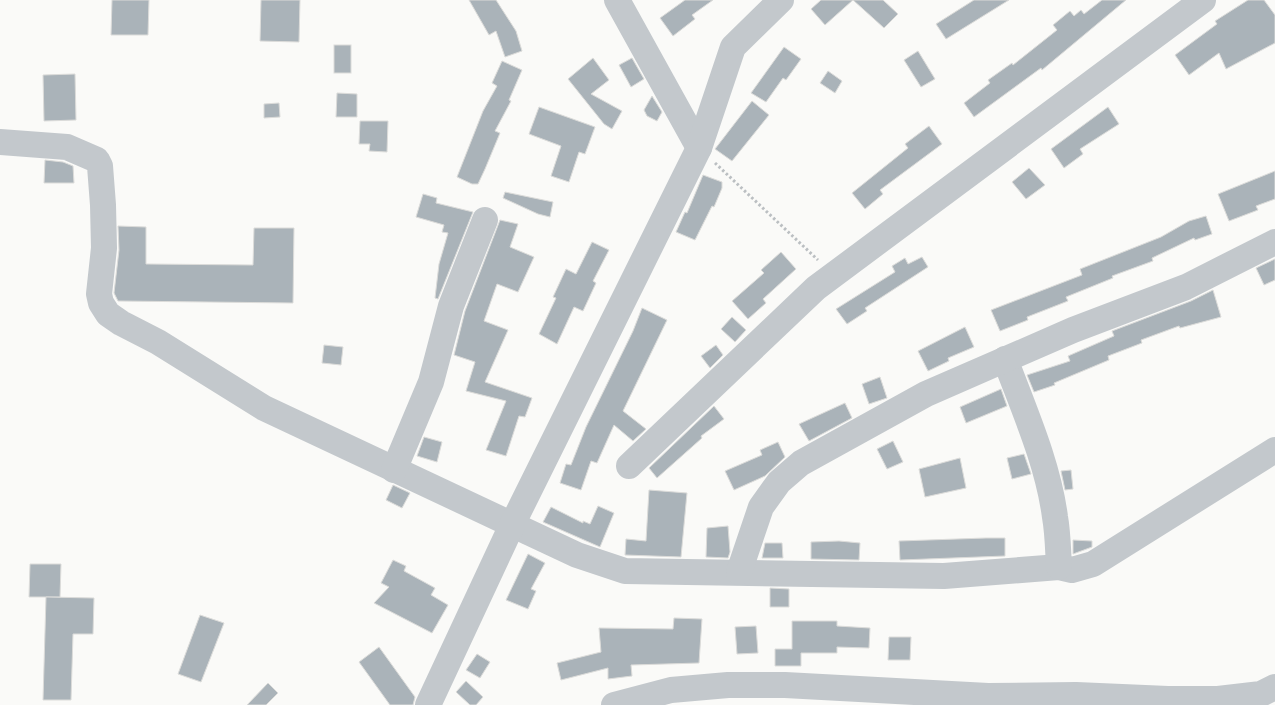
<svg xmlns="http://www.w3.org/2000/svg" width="1275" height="705" font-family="'Archivo Narrow',sans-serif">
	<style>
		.building { fill: #aab3b9; stroke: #dcdcda }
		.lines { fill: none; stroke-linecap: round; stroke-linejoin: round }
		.path { stroke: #bbbfc2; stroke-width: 3; stroke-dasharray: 2.5 2.5; stroke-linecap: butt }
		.minor { stroke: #c3c8cc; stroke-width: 26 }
	</style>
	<rect width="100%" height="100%" fill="#fafaf8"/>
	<g class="building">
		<path d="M112 0H149L148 35H111Z"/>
		<path d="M261 0H300L299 42 260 41Z"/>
		<path d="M469 0H496L516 31 522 51 505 57 496 31 489 35Z"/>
		<path d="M685 0H713L692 15 695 19 673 36 660 18Z"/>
		<path d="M821 0H853L825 25 811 9Z"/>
		<path d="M853 0H883L898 14 884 28Z"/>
		<path d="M974 0H1009L946 39 936 24Z"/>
		<path d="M1102 0H1126L1042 70 1041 68 974 117 964 103 990 83 988 80 1012 63 1013 65 1057 30 1053 25 1070 11 1074 16 1081 10 1084 14Z"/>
		<path d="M1248 0H1264L1275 15V43L1226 69 1219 53 1189 75 1175 55 1217 24 1215 21Z"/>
		<rect x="334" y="45" width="17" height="28"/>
		<path d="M784 47 801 59 786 80 783 78 766 102 751 93Z"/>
		<path d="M918 51 935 79 921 87 904 60Z"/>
		<path d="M593 58 609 80 591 94 622 111 612 129 604 124 568 79Z"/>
		<path d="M632 58 644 79 631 87 619 65Z"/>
		<path d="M502 61 522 70 509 100 511 101 495 131 500 133 485 169 478 184H472L457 177 483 111 497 86 492 83Z"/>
		<path d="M828 71 842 81 835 93 820 83Z"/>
		<path d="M75 74 76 120 44 121 43 75Z"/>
		<path d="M337 93 357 94V117H336Z"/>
		<path d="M652 96 662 112 657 121 647 116 644 110Z"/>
		<path d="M752 101 769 115 732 161 715 149Z"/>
		<path d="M279 103 280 117 264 118V104Z"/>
		<path d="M539 107 595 127 585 154 579 152 569 182 551 176 561 146 529 134Z"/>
		<path d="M1108 107 1119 124 1080 149 1083 154 1064 168 1051 149Z"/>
		<path d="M360 121H388L387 152 369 151 370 144H359Z"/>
		<path d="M929 126 942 144 880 190 883 194 865 209 852 193 908 148 905 144Z"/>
		<path d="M45 160 63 162 73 166 74 183H44Z"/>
		<path d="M1029 168 1045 185 1026 199 1012 182Z"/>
		<path d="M1275 171V199L1256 206 1258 210 1229 221 1218 194Z"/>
		<path d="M703 175 722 182V188L714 207 712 206 695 240 676 232 685 212 687 213Z"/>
		<path d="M505 192 553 202 550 217 538 214 503 198Z"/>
		<path d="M423 194 437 198 436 203 473 212 438 299 435 298 439 264 448 233 442 232 444 225 416 217Z"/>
		<path d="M1206 216 1212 234 1195 240 1194 238 1152 258 1153 261 1112 276 1113 278 1066 297 1068 301 1027 317 1028 320 1000 331 991 310 1082 275 1080 269 1161 237 1189 221Z"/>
		<path d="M500 220 518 224 510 247 534 257 518 292 497 284 484 321 508 330 485 382 532 398 525 417 519 416 506 456 486 450 506 401 466 391 475 362 454 355 465 311Z"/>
		<path d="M118 226 146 227V264L253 265 254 228H294L293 303 118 301 114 293 119 250Z"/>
		<path d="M592 242 609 250 593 281 596 283 583 311 574 307 557 344 539 334 556 298 553 297 566 269 576 274Z"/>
		<path d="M781 252 796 269 763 299 766 303 748 319 732 301 764 273 761 270Z"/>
		<path d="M922 257 928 267 865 308 867 311 847 324 836 309 895 272 892 266 905 258 908 264Z"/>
		<path d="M1275 259V280L1264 285 1256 268Z"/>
		<path d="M1213 290 1221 317 1180 328 1179 326 1141 340 1142 343 1108 356 1109 360 1054 383 1055 385 1034 392 1027 375 1070 361 1068 356 1114 336 1112 331 1191 301Z"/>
		<path d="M642 308 667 320 623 411 646 429 633 441 614 425 597 463 591 461 581 490 560 483 566 464 571 465 586 427 633 331Z"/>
		<path d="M732 317 746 330 735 342 721 329Z"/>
		<path d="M965 327 974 347 948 358 949 361 928 371 918 351Z"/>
		<path d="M324 345 343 347 341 365 322 363Z"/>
		<path d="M716 345 723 355 710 368 701 356Z"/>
		<path d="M880 377 887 398 869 404 862 384Z"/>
		<path d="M1001 389 1007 406 966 423 960 407Z"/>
		<path d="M845 403 852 418 809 441 799 424Z"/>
		<path d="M714 406 724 419 701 436 702 438 657 478 649 468Z"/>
		<path d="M424 437 442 442 437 462 417 456Z"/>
		<path d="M893 441 903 462 887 469 877 449Z"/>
		<path d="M778 442 785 457 765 476 734 490 725 471 762 455 760 450Z"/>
		<path d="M1024 454 1031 474 1012 479 1007 458Z"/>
		<path d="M960 458 966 488 925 497 919 469Z"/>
		<path d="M1071 470 1073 489 1065 490 1061 471Z"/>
		<path d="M393 485 410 493 402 508 386 500Z"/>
		<path d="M649 490 687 493 681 557 625 555 626 539 646 541Z"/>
		<path d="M598 506 614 513 600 547 543 522 551 507 583 523V521L590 524Z"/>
		<path d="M728 526 730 552 728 558 706 557 707 528Z"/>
		<path d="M986 538H1005V556L900 560 899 541Z"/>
		<path d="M1073 540 1092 541V547L1073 554Z"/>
		<path d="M839 541 860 543 859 560 811 559V542Z"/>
		<path d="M765 543H782L783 558H762Z"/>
		<path d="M528 554 545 563 531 589 536 591 528 609 506 600Z"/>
		<path d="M393 560 406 566 404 571 435 588 431 595 448 605 432 633 374 603 389 587 381 583Z"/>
		<path d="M30 564H61L60 597H29Z"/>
		<path d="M770 588 789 589V607H770Z"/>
		<path d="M46 597 94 598 93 634H73L71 700H43Z"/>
		<path d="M200 615 224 623 201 682 178 674Z"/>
		<path d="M674 618 702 619 699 663 631 665 632 676 608 679V668L561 680 557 663 601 652 599 628 673 629Z"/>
		<path d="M792 621H837V626L870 628 869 648 837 647V653H801V666H775V649H792Z"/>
		<path d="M756 626 758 653 737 654 735 627Z"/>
		<path d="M889 637H911L910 660H888Z"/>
		<path d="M379 647 415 697 413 705H390L359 662Z"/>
		<path d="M477 654 490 662 480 678 466 670Z"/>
		<path d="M466 681 483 697 476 705H470L456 692Z"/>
		<path d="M268 683 278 693 266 705H247Z"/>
	</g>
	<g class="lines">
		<path class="path" d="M715 163 818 260"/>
		<g class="minor">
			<path d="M617 0 699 148"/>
			<path d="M0 142 67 147 97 160 100 166 103 205 104 248 99 294 101 303 108 314 121 323 158 342 264 408 577 555 625 571 944 576 1059 567 1072 570 1093 564 1275 450"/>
			<path d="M1005 359C1024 410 1048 463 1055 517 1058 534 1058 551 1059 567"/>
			<path d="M629 466 816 288 1203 0"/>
			<path d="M394 470 431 382 451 306 485 220"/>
			<path d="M739 572 761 507 779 482 801 463 926 394 1073 330 1186 287 1275 242"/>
			<path d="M428 705 512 525 699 148 733 47 781 0"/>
			<path d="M614 705 671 690 728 685H785L988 696 1076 695 1168 699H1218L1261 694 1275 687"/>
		</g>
	</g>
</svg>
